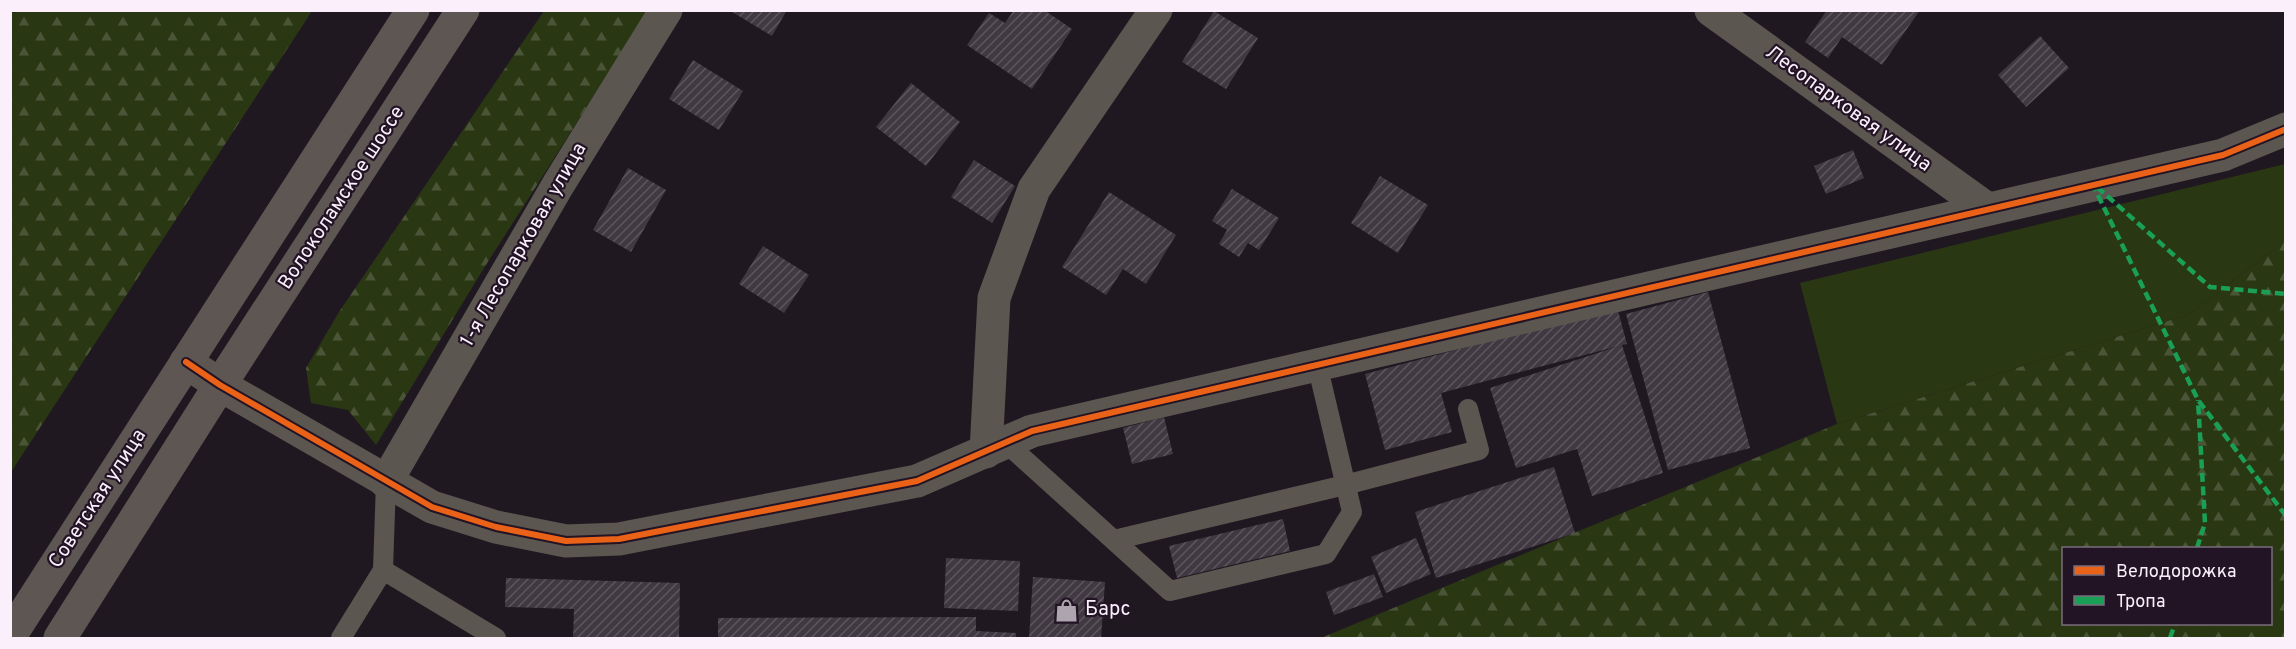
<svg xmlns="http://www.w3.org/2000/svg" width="2296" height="649" font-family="Overpass,sans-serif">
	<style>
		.grass { fill: #2a3713 }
		.forest { fill: url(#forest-firs); fill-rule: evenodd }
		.building { fill: url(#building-hatch) }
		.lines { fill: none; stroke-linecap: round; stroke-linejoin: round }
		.lane { stroke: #5c5651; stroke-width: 20 }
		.street { stroke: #5c5651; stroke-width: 33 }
		.primary { stroke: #5d5653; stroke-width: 33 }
		.quiet { stroke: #1a9f57; stroke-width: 4.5; stroke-dasharray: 9 4.5; stroke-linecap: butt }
		.cycleway-casing { stroke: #231425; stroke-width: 10 }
		.cycleway { stroke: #ea6118; stroke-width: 6 }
		.labels { text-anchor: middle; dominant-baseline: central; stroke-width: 4.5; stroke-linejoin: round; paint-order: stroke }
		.street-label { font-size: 20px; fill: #faeffb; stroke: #231425 }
		.poi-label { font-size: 20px; fill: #faeffb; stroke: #231425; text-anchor: start }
	</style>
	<defs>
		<pattern id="forest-firs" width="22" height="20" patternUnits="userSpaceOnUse" patternTransform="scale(1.5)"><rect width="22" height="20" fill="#2a3713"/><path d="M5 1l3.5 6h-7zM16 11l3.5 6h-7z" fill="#4a5436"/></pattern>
		<pattern id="building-hatch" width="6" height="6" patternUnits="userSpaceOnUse" patternTransform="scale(1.5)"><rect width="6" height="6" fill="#413942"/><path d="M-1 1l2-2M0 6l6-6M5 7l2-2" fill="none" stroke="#5d565e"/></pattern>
	</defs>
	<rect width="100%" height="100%" fill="#201821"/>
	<path class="grass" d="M2285 164V241L2190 314 1837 424 1800 283Z"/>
	<g class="forest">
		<path d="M23 11H312L11 472 10 13Z"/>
		<path d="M544 11H648L484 268 376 445 348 410 311 403 306 368 339 312Z"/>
		<path d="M2285 241V638H1321L1837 424 2190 314ZM2064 548H2270V624H2064Z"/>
	</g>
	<g class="building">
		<path d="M729 10H787L772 36Z"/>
		<path d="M1014 10H1044L1072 29 1032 89 967 45 989 13 1005 23Z"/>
		<path d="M1827 10H1920L1882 65 1842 37 1828 58 1805 42Z"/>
		<path d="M1214 11 1258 38 1226 89 1182 62Z"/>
		<path d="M2040 36 2069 68 2026 107 1998 75Z"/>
		<path d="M693 60 743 91 719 130 669 99Z"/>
		<path d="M911 83 960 122 926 166 876 127Z"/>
		<path d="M1853 150 1864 178 1826 194 1814 166Z"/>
		<path d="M974 160 1015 186 992 223 951 197Z"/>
		<path d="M628 168 666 190 631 252 593 230Z"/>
		<path d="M1380 176 1428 205 1398 253 1351 223Z"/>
		<path d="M1232 189 1279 218 1259 250 1248 243 1239 257 1219 244 1227 230 1212 221Z"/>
		<path d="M1109 192 1176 235 1146 284 1123 269 1106 295 1062 267Z"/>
		<path d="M763 246 809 275 784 313 739 284Z"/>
		<path d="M1708 292 1750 448 1668 470 1626 314Z"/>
		<path d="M1617 307 1627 344 1622 345 1663 473 1592 496 1577 449 1516 468 1490 388 1619 346 1441 393 1452 432 1385 450 1365 374Z"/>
		<path d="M1164 417 1173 454 1132 464 1123 428Z"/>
		<path d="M1554 467 1575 533 1436 578 1415 512Z"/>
		<path d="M1283 519 1290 551 1177 578 1169 546Z"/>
		<path d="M1416 538 1431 574 1386 593 1371 557Z"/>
		<path d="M946 558 1020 561 1018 611 944 608Z"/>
		<path d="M1374 574 1383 597 1334 615 1326 592Z"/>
		<path d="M1033 577 1105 582 1101 638H1029Z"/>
		<path d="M506 578 680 583 679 638H573L574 609 505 607Z"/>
		<path d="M976 617V631L1016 633V638H718V618Z"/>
	</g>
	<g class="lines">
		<g class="lane">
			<path d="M1006 443 1170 591 1326 554 1352 512 1317 364"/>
			<path d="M1114 540 1345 485 1479 450 1468 409"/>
			<path d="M383 570 496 638"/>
			<path d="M341 638 383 570 386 482"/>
		</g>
		<g class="street">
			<path d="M1711 10 1986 208"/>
			<path d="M186 362 220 385 432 507 496 527 566 541 619 539 917 481 1032 431 2223 155 2286 129"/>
			<path d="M986 452 994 298 1034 189 1156 10"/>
			<path d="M386 482 558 185 666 10"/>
		</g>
		<g class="primary">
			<path d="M10 636 413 10"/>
			<path d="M60 638 220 385 463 10"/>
		</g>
		<g class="quiet">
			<path d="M2092 183 2198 400 2286 516"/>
			<path d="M2097 187 2210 287 2286 294"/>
			<path d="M2197 548 2205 523 2198 400"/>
			<path d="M2170 638 2175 624"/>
		</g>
		<defs>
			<path id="cycleway" d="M186 362 220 385 432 507 496 527 566 541 619 539 917 481 1032 431 2223 155 2286 129"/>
		</defs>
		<use href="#cycleway" class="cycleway-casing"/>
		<use href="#cycleway" class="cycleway"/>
	</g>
	<defs>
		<symbol id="shop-bare" viewBox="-9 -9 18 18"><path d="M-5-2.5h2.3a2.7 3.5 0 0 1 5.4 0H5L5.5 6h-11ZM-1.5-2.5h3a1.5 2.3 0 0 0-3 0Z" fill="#aea4af" stroke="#231425" stroke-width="2.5" paint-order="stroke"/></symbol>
	</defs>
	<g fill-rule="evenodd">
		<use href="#shop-bare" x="1050" y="594" width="33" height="33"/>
	</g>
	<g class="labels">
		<g class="street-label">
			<text transform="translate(1848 109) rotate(36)">Лесопарковая улица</text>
			<text transform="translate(342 198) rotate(-57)">Волоколамское шоссе</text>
			<text transform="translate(524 245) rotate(-60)">1-я Лесопарковая улица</text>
			<text transform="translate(98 499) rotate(-57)">Советская улица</text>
		</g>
		<g class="poi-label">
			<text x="1085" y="610">Барс</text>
		</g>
	</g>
	<rect width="2296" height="649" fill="none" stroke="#faeffb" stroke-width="24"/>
	<rect x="2062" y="547" width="210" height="78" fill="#231425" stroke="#796c7b" stroke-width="1.5"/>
	<rect x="2074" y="566" width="30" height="9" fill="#ea6118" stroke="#796c7b" stroke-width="1.5"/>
	<text x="2116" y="577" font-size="18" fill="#faeffb">Велодорожка</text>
	<rect x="2074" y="596" width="30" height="9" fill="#1a9f57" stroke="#796c7b" stroke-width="1.5"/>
	<text x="2116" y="607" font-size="18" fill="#faeffb">Тропа</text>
</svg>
